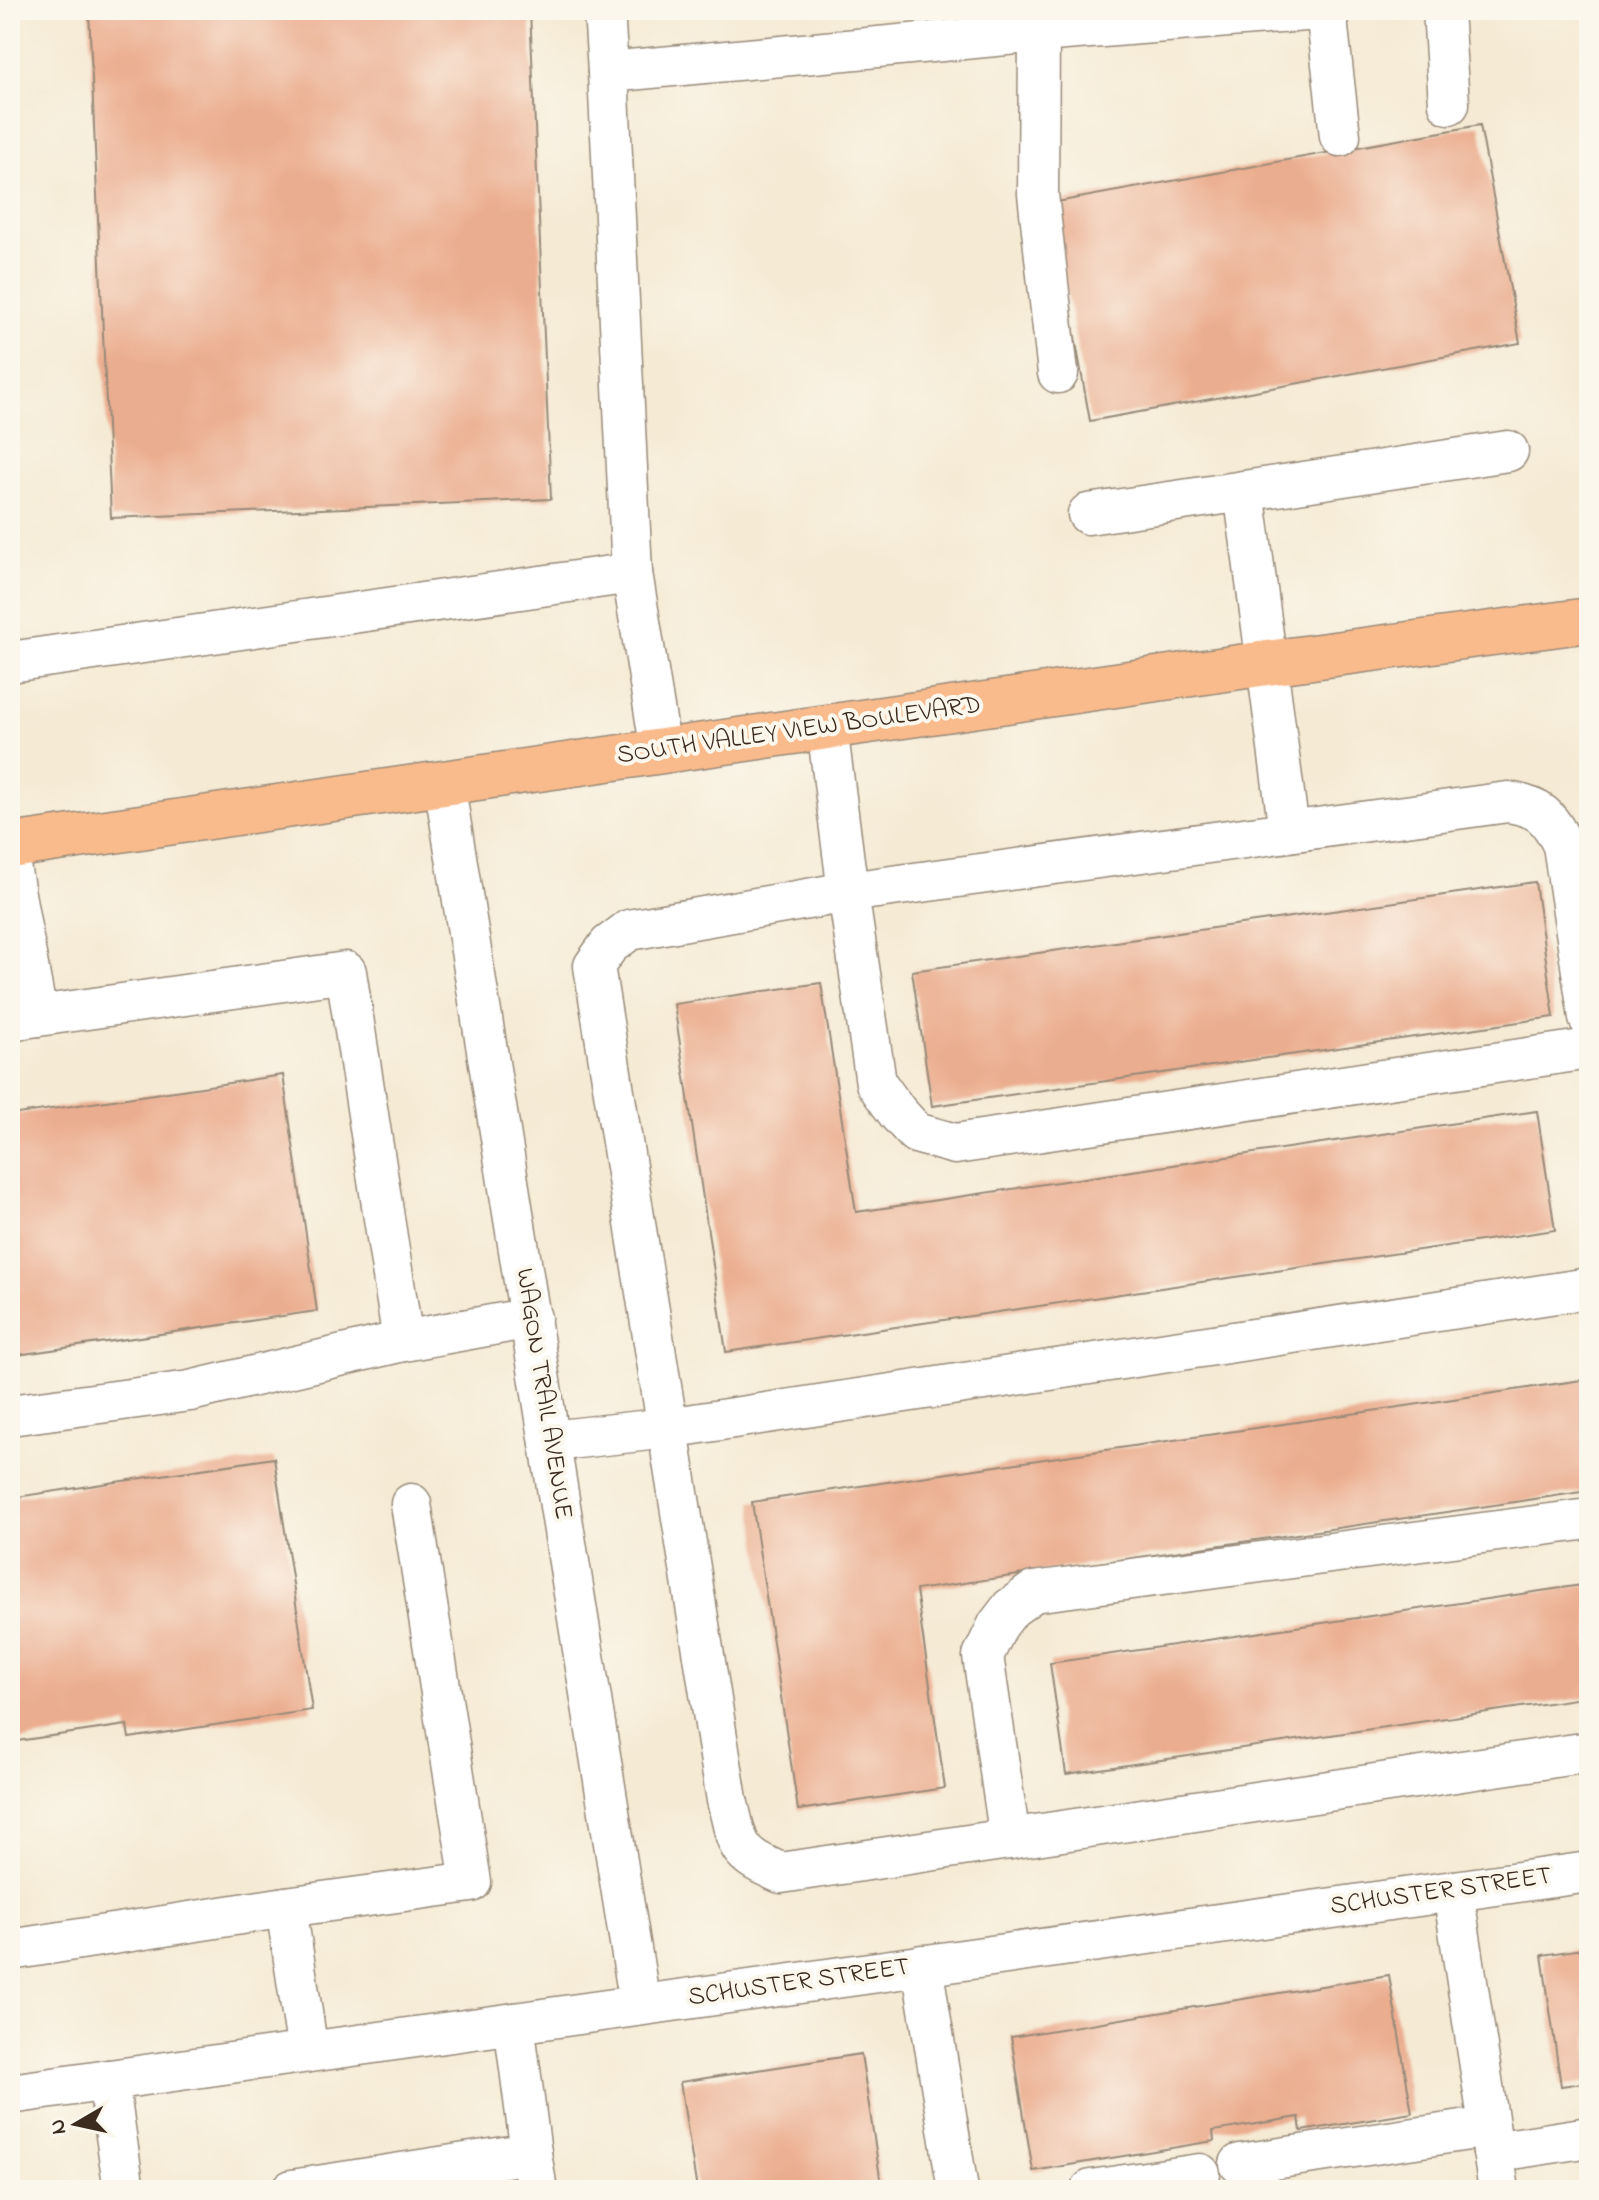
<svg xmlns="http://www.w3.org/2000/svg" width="1599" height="2200" font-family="'Indie Flower',sans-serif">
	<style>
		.building { fill: #ebad8f }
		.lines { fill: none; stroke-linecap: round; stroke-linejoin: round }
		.minor-casing { stroke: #988a79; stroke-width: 43 }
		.major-casing { stroke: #988a79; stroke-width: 47 }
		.minor { stroke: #fff; stroke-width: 40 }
		.major { stroke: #fabb8c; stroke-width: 44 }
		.labels { text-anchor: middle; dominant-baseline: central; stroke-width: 8; stroke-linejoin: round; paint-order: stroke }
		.street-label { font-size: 26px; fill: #3b2a1e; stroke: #fbf7ec }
	</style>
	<rect width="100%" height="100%" fill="#fbf7ec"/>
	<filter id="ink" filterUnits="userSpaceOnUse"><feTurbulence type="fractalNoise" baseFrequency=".0125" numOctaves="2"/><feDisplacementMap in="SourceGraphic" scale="16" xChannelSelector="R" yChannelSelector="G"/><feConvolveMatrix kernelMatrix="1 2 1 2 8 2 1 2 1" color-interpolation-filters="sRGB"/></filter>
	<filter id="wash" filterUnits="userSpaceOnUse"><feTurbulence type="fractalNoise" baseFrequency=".006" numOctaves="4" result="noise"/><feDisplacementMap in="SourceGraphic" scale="32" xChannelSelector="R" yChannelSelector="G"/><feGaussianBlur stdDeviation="1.8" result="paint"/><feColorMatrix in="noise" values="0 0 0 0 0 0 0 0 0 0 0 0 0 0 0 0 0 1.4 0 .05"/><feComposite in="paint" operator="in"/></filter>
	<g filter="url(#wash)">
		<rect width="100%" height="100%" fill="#f5ead4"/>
		<g id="blocks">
			<g class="building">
				<path d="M89 10H530L551 499 111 518Z"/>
				<path d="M1480 125 1520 343 1090 421 1051 203Z"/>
				<path d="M1535 882 1554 1017 932 1106 912 971Z"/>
				<path d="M821 983 856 1212 1537 1111 1555 1230 726 1352 674 1004Z"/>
				<path d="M283 1075 317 1311 10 1356V1115Z"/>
				<path d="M1589 1379V1491L916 1590 945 1788 798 1810 752 1502Z"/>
				<path d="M274 1458 312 1710 129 1738 127 1725 10 1742V1498Z"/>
				<path d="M1589 1584V1697L1066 1774 1050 1663Z"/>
				<path d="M1589 1948V2082L1561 2086 1542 1955Z"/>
				<path d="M1389 1975 1412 2113 1301 2131 1299 2117 1213 2131 1214 2141 1033 2171 1011 2037Z"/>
				<path d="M861 2054 882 2190H697L680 2082Z"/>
			</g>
		</g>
	</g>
	<g filter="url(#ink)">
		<use href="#blocks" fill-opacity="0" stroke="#988a79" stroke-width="2"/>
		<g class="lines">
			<defs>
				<g id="minor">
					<path d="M604 10 608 72"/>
					<path d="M1326 10 1340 136"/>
					<path d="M1443 10 1449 104"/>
					<path d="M1039 32 1038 194 1058 373"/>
					<path d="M1244 491 1508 451"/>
					<path d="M1088 514 1244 491 1289 831"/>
					<path d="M10 662 632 573"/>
					<path d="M827 727 848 892 876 1083 897 1112 916 1133 955 1144 1589 1049"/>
					<path d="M661 751 632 573 608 72 1039 32 1319 10"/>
					<path d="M444 782 640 2005"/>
					<path d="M10 866 37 1016"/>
					<path d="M1589 1018 1563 845C1549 816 1540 807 1508 802L848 892 629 930 609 945 594 966 727 1800C739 1847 734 1853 781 1873L1589 1752"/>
					<path d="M10 1020 346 972 403 1341"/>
					<path d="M10 1415 190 1391 403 1341 531 1318"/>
					<path d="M550 1441 668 1428 1589 1288"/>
					<path d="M1010 1839 983 1656 998 1625 1011 1608 1033 1592 1589 1519"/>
					<path d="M1453 1891 1499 2190"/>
					<path d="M286 1907 308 2052"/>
					<path d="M10 1950 286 1907 471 1882 411 1504"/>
					<path d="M922 1965 958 2190"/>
					<path d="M108 2080 124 2190"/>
					<path d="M10 2094 1589 1872"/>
					<path d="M1493 2152 1589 2137"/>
					<path d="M531 2153 537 2190"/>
					<path d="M1240 2164 1489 2127"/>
					<path d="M292 2190 531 2153 514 2023"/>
					<path d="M1091 2190 1200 2174"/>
				</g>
				<path id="major" d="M10 846 1267 663 1589 620"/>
			</defs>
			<use href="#minor" class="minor-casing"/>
			<use href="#major" class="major-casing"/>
			<use href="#minor" class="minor"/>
			<use href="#major" class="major"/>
		</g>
	</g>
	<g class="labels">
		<g class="street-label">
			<text transform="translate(799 731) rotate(-8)">SOUTH VALLEY VIEW BOULEVARD</text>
			<text transform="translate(543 1394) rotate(81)">WAGON TRAIL AVENUE</text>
			<text transform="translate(1441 1892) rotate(-8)">SCHUSTER STREET</text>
			<text transform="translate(799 1983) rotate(-8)">SCHUSTER STREET</text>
		</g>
	</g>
	<rect width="1599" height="2200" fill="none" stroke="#fbf7ec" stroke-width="40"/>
	<g transform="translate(76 2124) rotate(261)" stroke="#fbf7ec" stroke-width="6" paint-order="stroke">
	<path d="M0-6L14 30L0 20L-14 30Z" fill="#3b2a1e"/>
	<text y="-12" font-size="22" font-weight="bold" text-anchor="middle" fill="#3b2a1e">N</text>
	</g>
</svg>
